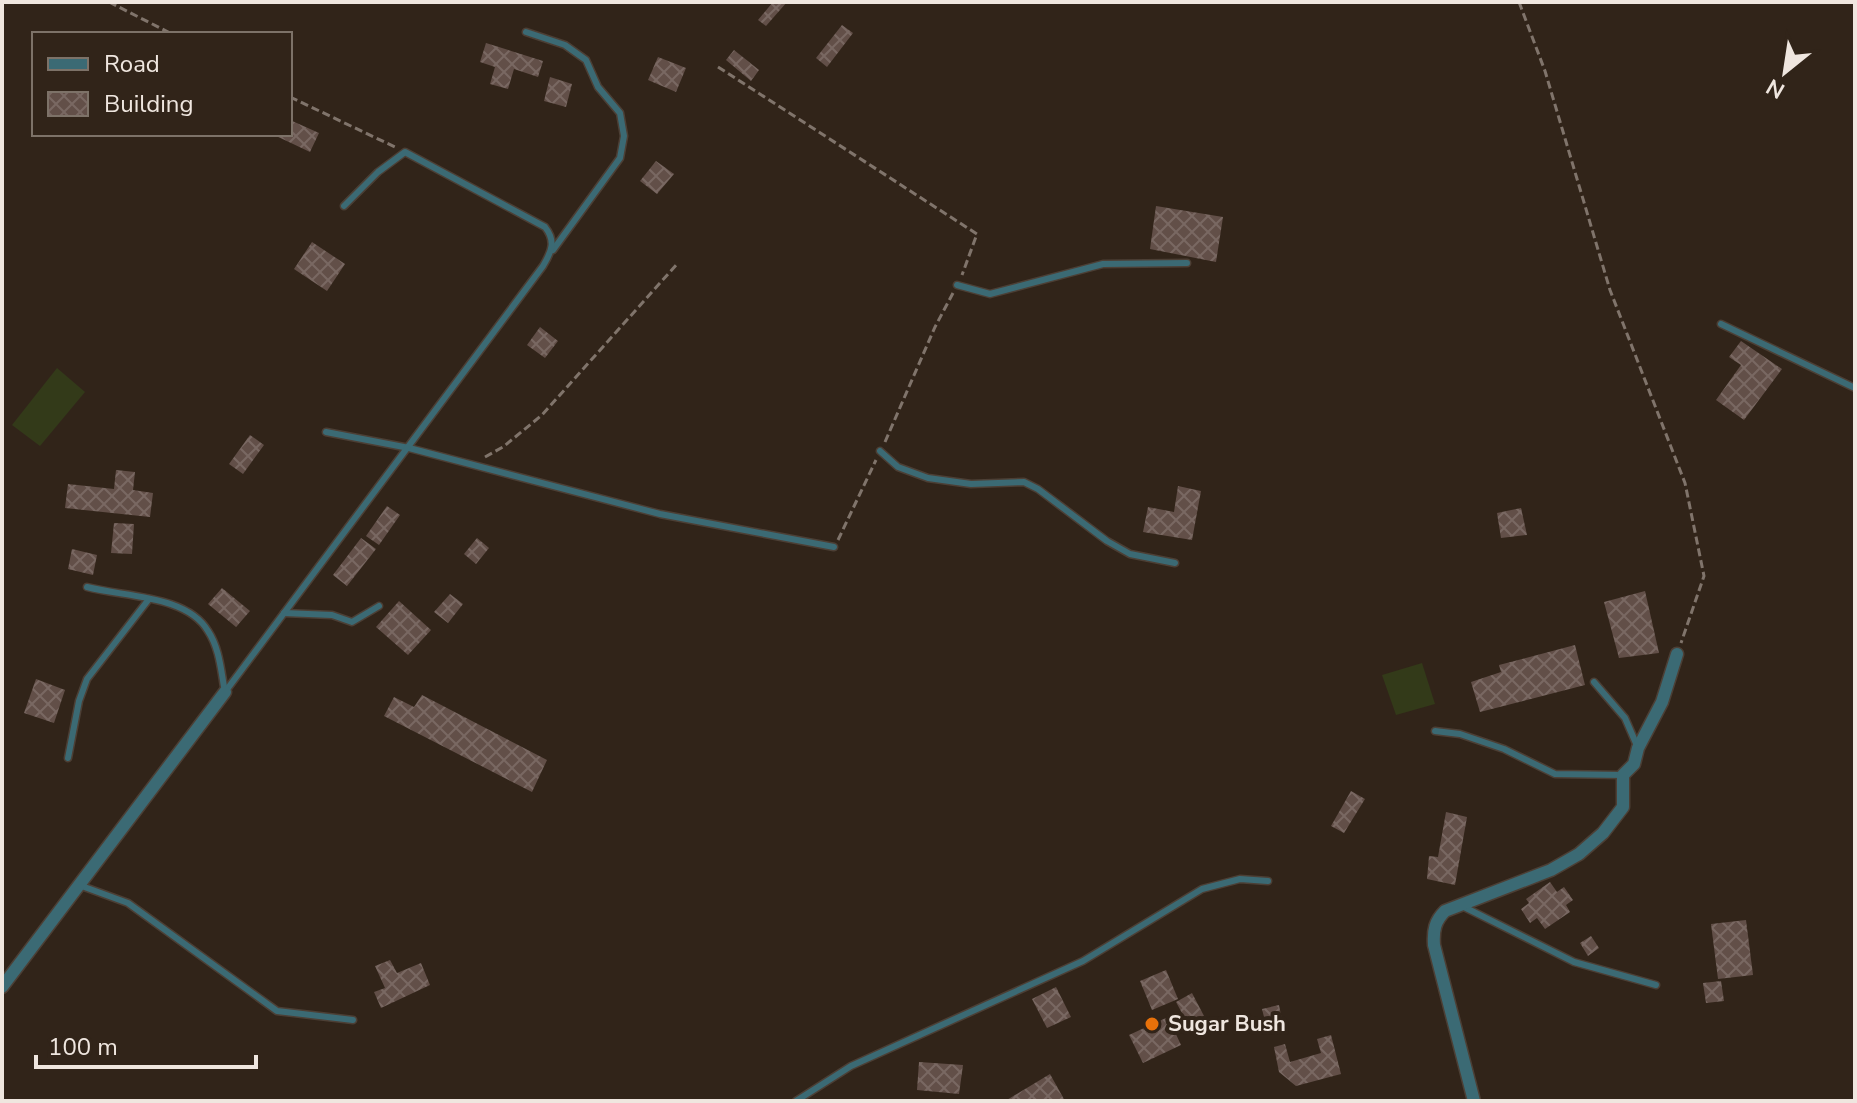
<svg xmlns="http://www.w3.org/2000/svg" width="1857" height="1103" font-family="'Nunito Sans',sans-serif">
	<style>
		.green { fill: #333a19 }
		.building { fill: url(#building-cross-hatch) }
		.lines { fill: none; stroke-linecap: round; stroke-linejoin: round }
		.lane-casing { stroke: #4c3f35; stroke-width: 9 }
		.street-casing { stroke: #4c3f35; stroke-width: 15 }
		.path { stroke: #80746b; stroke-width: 3; stroke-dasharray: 8 4; stroke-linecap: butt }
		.lane { stroke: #3b6a74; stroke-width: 6 }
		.street { stroke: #3b6a74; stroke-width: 12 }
		.food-dot { fill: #e8710a; stroke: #312419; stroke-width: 3 }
		.labels { text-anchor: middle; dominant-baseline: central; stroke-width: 8; stroke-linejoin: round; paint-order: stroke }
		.poi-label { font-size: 22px; font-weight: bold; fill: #efe6df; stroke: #312419; text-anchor: start }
	</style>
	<defs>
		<pattern id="building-cross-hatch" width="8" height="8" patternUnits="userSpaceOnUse" patternTransform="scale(2)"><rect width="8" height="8" fill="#624f48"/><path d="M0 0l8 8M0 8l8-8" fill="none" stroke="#796862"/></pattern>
	</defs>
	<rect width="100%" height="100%" fill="#312419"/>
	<g class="green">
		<path d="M57 368 85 392 40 446 12 425Z"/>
		<path d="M1422 663 1435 704 1396 715 1382 675Z"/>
	</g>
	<g class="building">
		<path d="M773 2H787L766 26 758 20Z"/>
		<path d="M842 25 853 33 827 67 816 58Z"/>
		<path d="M486 43 543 61 538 77 514 69 508 89 490 84 495 67 480 62Z"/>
		<path d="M734 50 759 70 751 81 726 60Z"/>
		<path d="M658 57 686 68 676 92 648 80Z"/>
		<path d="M550 77 572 84 566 107 544 101Z"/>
		<path d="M290 120 319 133 310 152 272 134H290Z"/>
		<path d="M656 161 674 174 657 194 640 181Z"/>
		<path d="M1156 206 1223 217 1216 262 1150 249Z"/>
		<path d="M312 242 345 264 327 291 294 269Z"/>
		<path d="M540 327 558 341 545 358 527 345Z"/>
		<path d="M1741 341 1782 369 1744 420 1716 400 1741 365 1729 357Z"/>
		<path d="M250 435 264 445 243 474 229 464Z"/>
		<path d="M116 470 135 472 133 490 153 493 150 517 65 508 68 484 114 489Z"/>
		<path d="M1178 486 1201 491 1192 540 1143 532 1148 507 1174 512Z"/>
		<path d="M387 506 400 515 379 545 366 536Z"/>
		<path d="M1521 508 1527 535 1501 538 1497 513Z"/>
		<path d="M114 523 134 524 132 554 111 553Z"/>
		<path d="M361 538 376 549 347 586 333 575Z"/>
		<path d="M477 538 489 548 476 564 464 554Z"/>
		<path d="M72 549 97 555 93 575 68 569Z"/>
		<path d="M222 588 250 611 236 627 208 604Z"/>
		<path d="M1645 591 1659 653 1619 658 1604 602Z"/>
		<path d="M450 594 463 604 448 623 434 612Z"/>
		<path d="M399 601 431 630 408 655 376 627Z"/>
		<path d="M1575 645 1585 685 1480 712 1471 682 1501 672 1499 665Z"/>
		<path d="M36 679 65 690 54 723 24 713Z"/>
		<path d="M422 695 547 760 532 792 384 716 394 697 414 707Z"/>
		<path d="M1351 791 1365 799 1344 833 1331 826Z"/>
		<path d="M1446 812 1467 817 1455 885 1427 879 1429 856 1438 857Z"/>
		<path d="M1550 882 1557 892 1564 887 1573 900 1566 905 1570 912 1545 929 1537 918 1530 923 1521 909 1529 903 1526 899Z"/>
		<path d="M1746 920 1753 975 1718 979 1711 924Z"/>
		<path d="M1591 936 1599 948 1588 956 1580 943Z"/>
		<path d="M390 960 397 973 421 963 430 985 381 1008 374 992 385 988 375 966Z"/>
		<path d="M1166 970 1178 999 1152 1010 1140 981Z"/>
		<path d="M1721 981 1724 1001 1706 1003 1703 983Z"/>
		<path d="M1056 987 1071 1017 1047 1028 1032 999Z"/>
		<path d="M1192 993 1204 1016 1189 1026 1176 1002Z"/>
		<path d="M1279 1005 1283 1025 1267 1029 1262 1009Z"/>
		<path d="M1168 1017 1181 1045 1143 1063 1129 1035Z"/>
		<path d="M1331 1035 1341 1074 1296 1086 1279 1072 1274 1047 1285 1044 1290 1062 1321 1053 1317 1039Z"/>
		<path d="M919 1062 963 1065 959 1094 917 1090Z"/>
		<path d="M1050 1074 1065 1101H1005Z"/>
	</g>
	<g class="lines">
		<defs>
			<g id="lane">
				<path d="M526 32 565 45 586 60 598 87 620 113 624 136 620 158 553 250"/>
				<path d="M957 285 990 294 1103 264 1187 263"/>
				<path d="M1721 324 1855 388"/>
				<path d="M326 432 409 448 660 514 834 547"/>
				<path d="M880 451 898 467 928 478 971 484 1024 482 1038 489 1107 541 1130 554 1175 563"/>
				<path d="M87 587C124 597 187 595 208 631 220 649 221 672 225 692"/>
				<path d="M284 613 332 615 352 622 379 606"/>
				<path d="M1594 682 1625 718 1638 748"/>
				<path d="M225 692 543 266C552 251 556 241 545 227L405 152 378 172 344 206"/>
				<path d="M1435 731 1460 734 1504 749 1555 774 1623 775"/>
				<path d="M68 758 79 701 87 679 149 599"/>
				<path d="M79 885 128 903 277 1011 353 1020"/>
				<path d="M1464 907 1574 962 1656 985"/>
				<path d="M796 1101 851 1066 1083 961 1202 889 1240 879 1268 881"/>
			</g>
			<g id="street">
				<path d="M2 987 225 692"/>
				<path d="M1474 1101 1434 945C1433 930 1435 921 1445 911L1551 870 1579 854 1603 833 1623 807V775L1634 764 1638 748 1662 702 1677 654"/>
			</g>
		</defs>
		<use href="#lane" class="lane-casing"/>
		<use href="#street" class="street-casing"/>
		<g class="path">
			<path d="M109 2 172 34"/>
			<path d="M1519 2 1545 71 1610 290 1685 483 1704 576 1681 643"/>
			<path d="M718 67 977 234 962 275"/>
			<path d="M290 97 395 147"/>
			<path d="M885 442 935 327 953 293"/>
			<path d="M485 457 503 447 542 415 677 264"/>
			<path d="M838 540 876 460"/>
		</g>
		<use href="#lane" class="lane"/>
		<use href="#street" class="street"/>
	</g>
	<circle class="food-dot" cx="1152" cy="1024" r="8"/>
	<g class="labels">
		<g class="poi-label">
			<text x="1168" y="1024">Sugar Bush</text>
		</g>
	</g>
	<rect width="1857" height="1103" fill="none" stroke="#efe6df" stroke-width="8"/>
	<rect x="32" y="32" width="260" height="104" fill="#312419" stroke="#7d7268" stroke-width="2"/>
	<rect x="48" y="58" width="40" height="12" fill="#3b6a74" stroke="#7d7268" stroke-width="2"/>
	<text x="104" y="72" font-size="24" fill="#efe6df">Road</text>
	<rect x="48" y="92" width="40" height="24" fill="url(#building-cross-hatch)" stroke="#7d7268" stroke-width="2"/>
	<text x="104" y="112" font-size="24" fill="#efe6df">Building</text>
	<g transform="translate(1785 72) rotate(210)" stroke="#312419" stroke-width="6" paint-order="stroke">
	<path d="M0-6L14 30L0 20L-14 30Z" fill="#efe6df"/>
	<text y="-12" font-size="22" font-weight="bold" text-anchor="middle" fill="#efe6df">N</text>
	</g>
	<path d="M36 1055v12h220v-12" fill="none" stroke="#efe6df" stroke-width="4"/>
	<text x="48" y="1055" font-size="24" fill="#efe6df" stroke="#312419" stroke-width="6" paint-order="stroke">100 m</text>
</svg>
